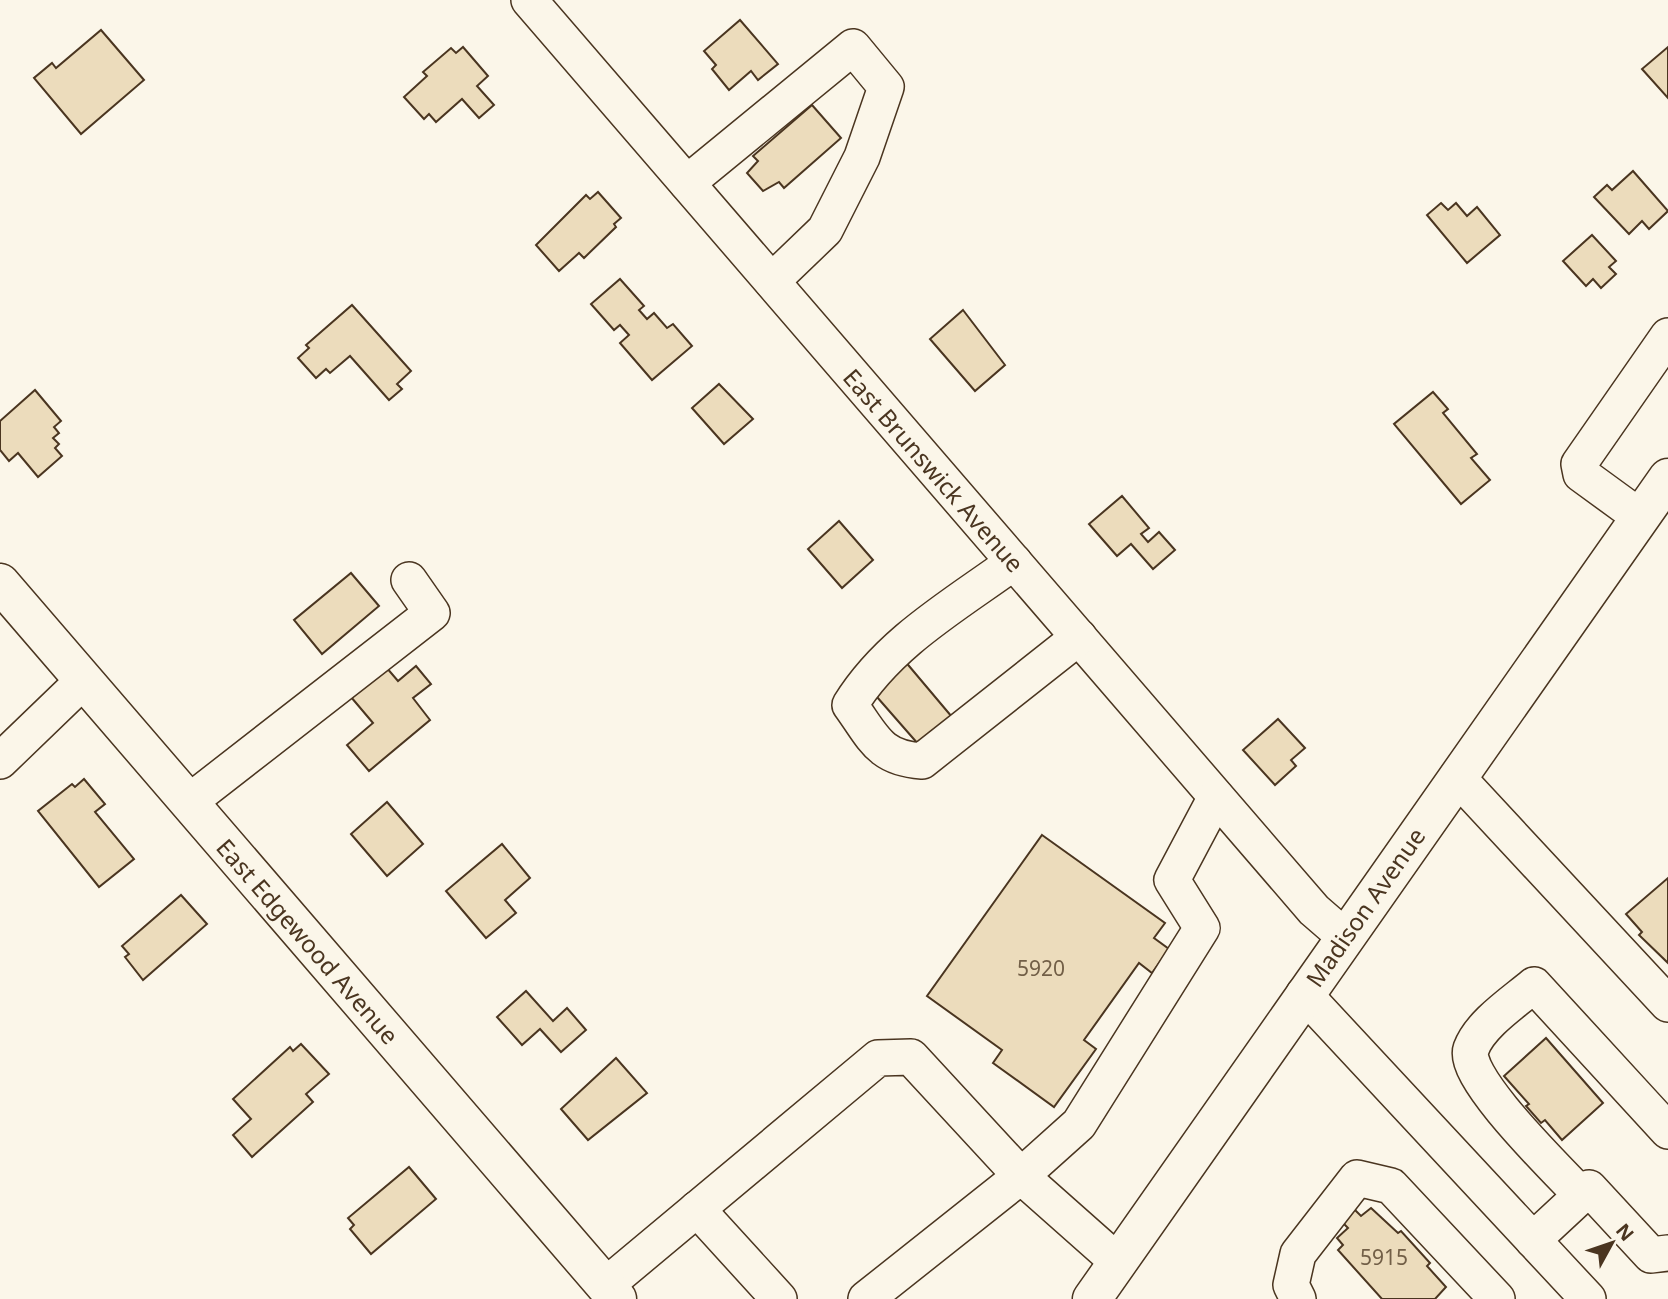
<svg xmlns="http://www.w3.org/2000/svg" width="1668" height="1299" font-family="'Noto Sans',sans-serif">
	<style>
		.building { fill: #ecdcbc; stroke: #4a3520; stroke-width: 2 }
		.lines { fill: none; stroke-linecap: round; stroke-linejoin: round }
		.minor-casing { stroke: #4a3520; stroke-width: 38 }
		.major-casing { stroke: #4a3520; stroke-width: 41 }
		.minor { stroke: #fbf6e9; stroke-width: 35 }
		.major { stroke: #fbf6e9; stroke-width: 38 }
		.labels { text-anchor: middle; dominant-baseline: central; stroke-width: 5; stroke-linejoin: round; paint-order: stroke }
		.number-label { font-size: 21px; fill: #725f47 }
		.street-label { font-size: 24px; fill: #4a3520; stroke: #fbf6e9 }
	</style>
	<rect width="100%" height="100%" fill="#fbf6e9"/>
	<g class="building">
		<path d="M740 20 778 64 758 80 751 71 729 90 712 69 716 65 704 51Z"/>
		<path d="M101 30 144 80 81 134 34 78 52 63 56 68Z"/>
		<path d="M463 47 488 76 477 86 494 105 479 118 462 99 436 122 429 114 424 119 404 97 427 76 423 72 451 48 456 53Z"/>
		<path d="M1668 47V98L1642 69Z"/>
		<path d="M812 105 841 138 784 188 779 182 763 191 747 173 758 161 753 156Z"/>
		<path d="M1633 171 1668 211 1649 229 1642 221 1629 234 1594 197 1607 185 1612 190Z"/>
		<path d="M598 192 621 218 614 224 616 227 584 258 579 253 559 271 536 245 586 195 590 199Z"/>
		<path d="M1441 203 1448 210 1456 203 1467 216 1477 207 1500 235 1467 263 1427 215Z"/>
		<path d="M1592 235 1616 261 1609 267 1616 274 1601 288 1593 279 1586 286 1563 261Z"/>
		<path d="M620 279 644 306 639 310 647 319 654 313 667 328 673 324 692 346 652 380 620 343 629 335 620 325 614 330 591 304Z"/>
		<path d="M352 305 411 371 397 384 402 389 389 400 350 356 330 373 326 369 316 378 298 358 309 348 306 345Z"/>
		<path d="M963 310 1005 365 975 391 930 339Z"/>
		<path d="M719 384 753 419 724 444 692 408Z"/>
		<path d="M35 390 61 421 54 427 59 433 53 438 59 444 55 448 62 456 38 477 18 453 9 461 0 450V421Z"/>
		<path d="M1433 392 1448 409 1443 413 1477 454 1471 458 1490 480 1461 504 1394 424Z"/>
		<path d="M1122 496 1149 528 1141 534 1148 542 1159 532 1175 550 1153 569 1131 544 1117 556 1089 524Z"/>
		<path d="M839 521 873 560 842 588 808 549Z"/>
		<path d="M351 573 379 606 322 654 294 620Z"/>
		<path d="M904 660 952 717 919 745 870 689Z"/>
		<path d="M416 666 431 684 413 698 430 720 369 771 347 745 373 723 351 697 386 667 398 681Z"/>
		<path d="M1278 719 1305 748 1291 760 1296 766 1275 785 1243 750Z"/>
		<path d="M84 779 105 804 95 812 134 859 99 887 38 811 72 784 75 787Z"/>
		<path d="M387 802 423 844 387 876 351 834Z"/>
		<path d="M1042 835 1165 923 1154 938 1169 949 1152 973 1139 963 1084 1040 1096 1049 1054 1107 993 1063 1002 1050 927 996Z"/>
		<path d="M502 844 530 878 505 900 516 913 486 938 446 891Z"/>
		<path d="M1668 878V963L1639 935 1642 932 1626 914Z"/>
		<path d="M181 895 207 924 143 980 125 957 129 954 122 946Z"/>
		<path d="M526 991 553 1021 567 1008 586 1030 561 1052 540 1029 522 1045 497 1017Z"/>
		<path d="M1546 1038 1603 1103 1562 1140 1545 1120 1541 1123 1526 1106 1529 1104 1504 1076Z"/>
		<path d="M301 1044 329 1074 306 1094 313 1102 252 1157 233 1135 251 1119 233 1099 290 1047 293 1051Z"/>
		<path d="M616 1058 647 1093 588 1140 561 1109Z"/>
		<path d="M409 1167 436 1199 371 1254 350 1229 354 1225 348 1218Z"/>
		<path d="M1371 1208 1398 1233 1401 1231 1430 1263 1427 1266 1446 1287 1435 1299H1382L1338 1250 1343 1245 1337 1238 1348 1228 1341 1221 1354 1209 1361 1216Z"/>
	</g>
	<g class="lines">
		<defs>
			<g id="minor">
				<path d="M529 0 1314 910 1344 936"/>
				<path d="M687 183 853 47 886 87 862 157 825 230 772 281"/>
				<path d="M1640 517 1581 474 1579 464 1668 336"/>
				<path d="M1014 562C955 605 889 642 850 705 874 738 879 758 922 761L1079 637"/>
				<path d="M0 761 84 680"/>
				<path d="M1457 777 1668 1004"/>
				<path d="M189 802 432 613 409 580"/>
				<path d="M1304 994 1588 1299"/>
				<path d="M1581 1195C1560 1172 1461 1077 1471 1049 1480 1024 1514 1002 1534 985L1668 1131"/>
				<path d="M697 1209 779 1299"/>
				<path d="M1533 1240 1589 1188 1651 1255 1668 1253"/>
				<path d="M605 1286 878 1058 911 1057 1021 1176 1079 1124 1202 928 1172 880 1216 797"/>
				<path d="M866 1299 1021 1176 1118 1262"/>
				<path d="M1298 1299 1291 1285 1298 1254 1357 1178 1391 1186 1497 1299"/>
			</g>
			<g id="major">
				<path d="M0 583 617 1299"/>
				<path d="M1092 1299 1668 478"/>
			</g>
		</defs>
		<use href="#minor" class="minor-casing"/>
		<use href="#major" class="major-casing"/>
		<use href="#minor" class="minor"/>
		<use href="#major" class="major"/>
	</g>
	<g class="labels">
		<g class="number-label">
			<text x="1041" y="968">5920</text>
			<text x="1384" y="1257">5915</text>
		</g>
		<g class="street-label">
			<text transform="translate(934 470) rotate(49)">East Brunswick Avenue</text>
			<text transform="translate(1365 907) rotate(-55)">Madison Avenue</text>
			<text transform="translate(308 941) rotate(49)">East Edgewood Avenue</text>
		</g>
	</g>
	<g transform="translate(1612 1243) rotate(50)" stroke="#fbf6e9" stroke-width="5" paint-order="stroke">
	<path d="M0-5L12 26L0 18L-12 26Z" fill="#4a3520"/>
	<text y="-10" font-size="19" font-weight="bold" text-anchor="middle" fill="#4a3520">N</text>
	</g>
</svg>
